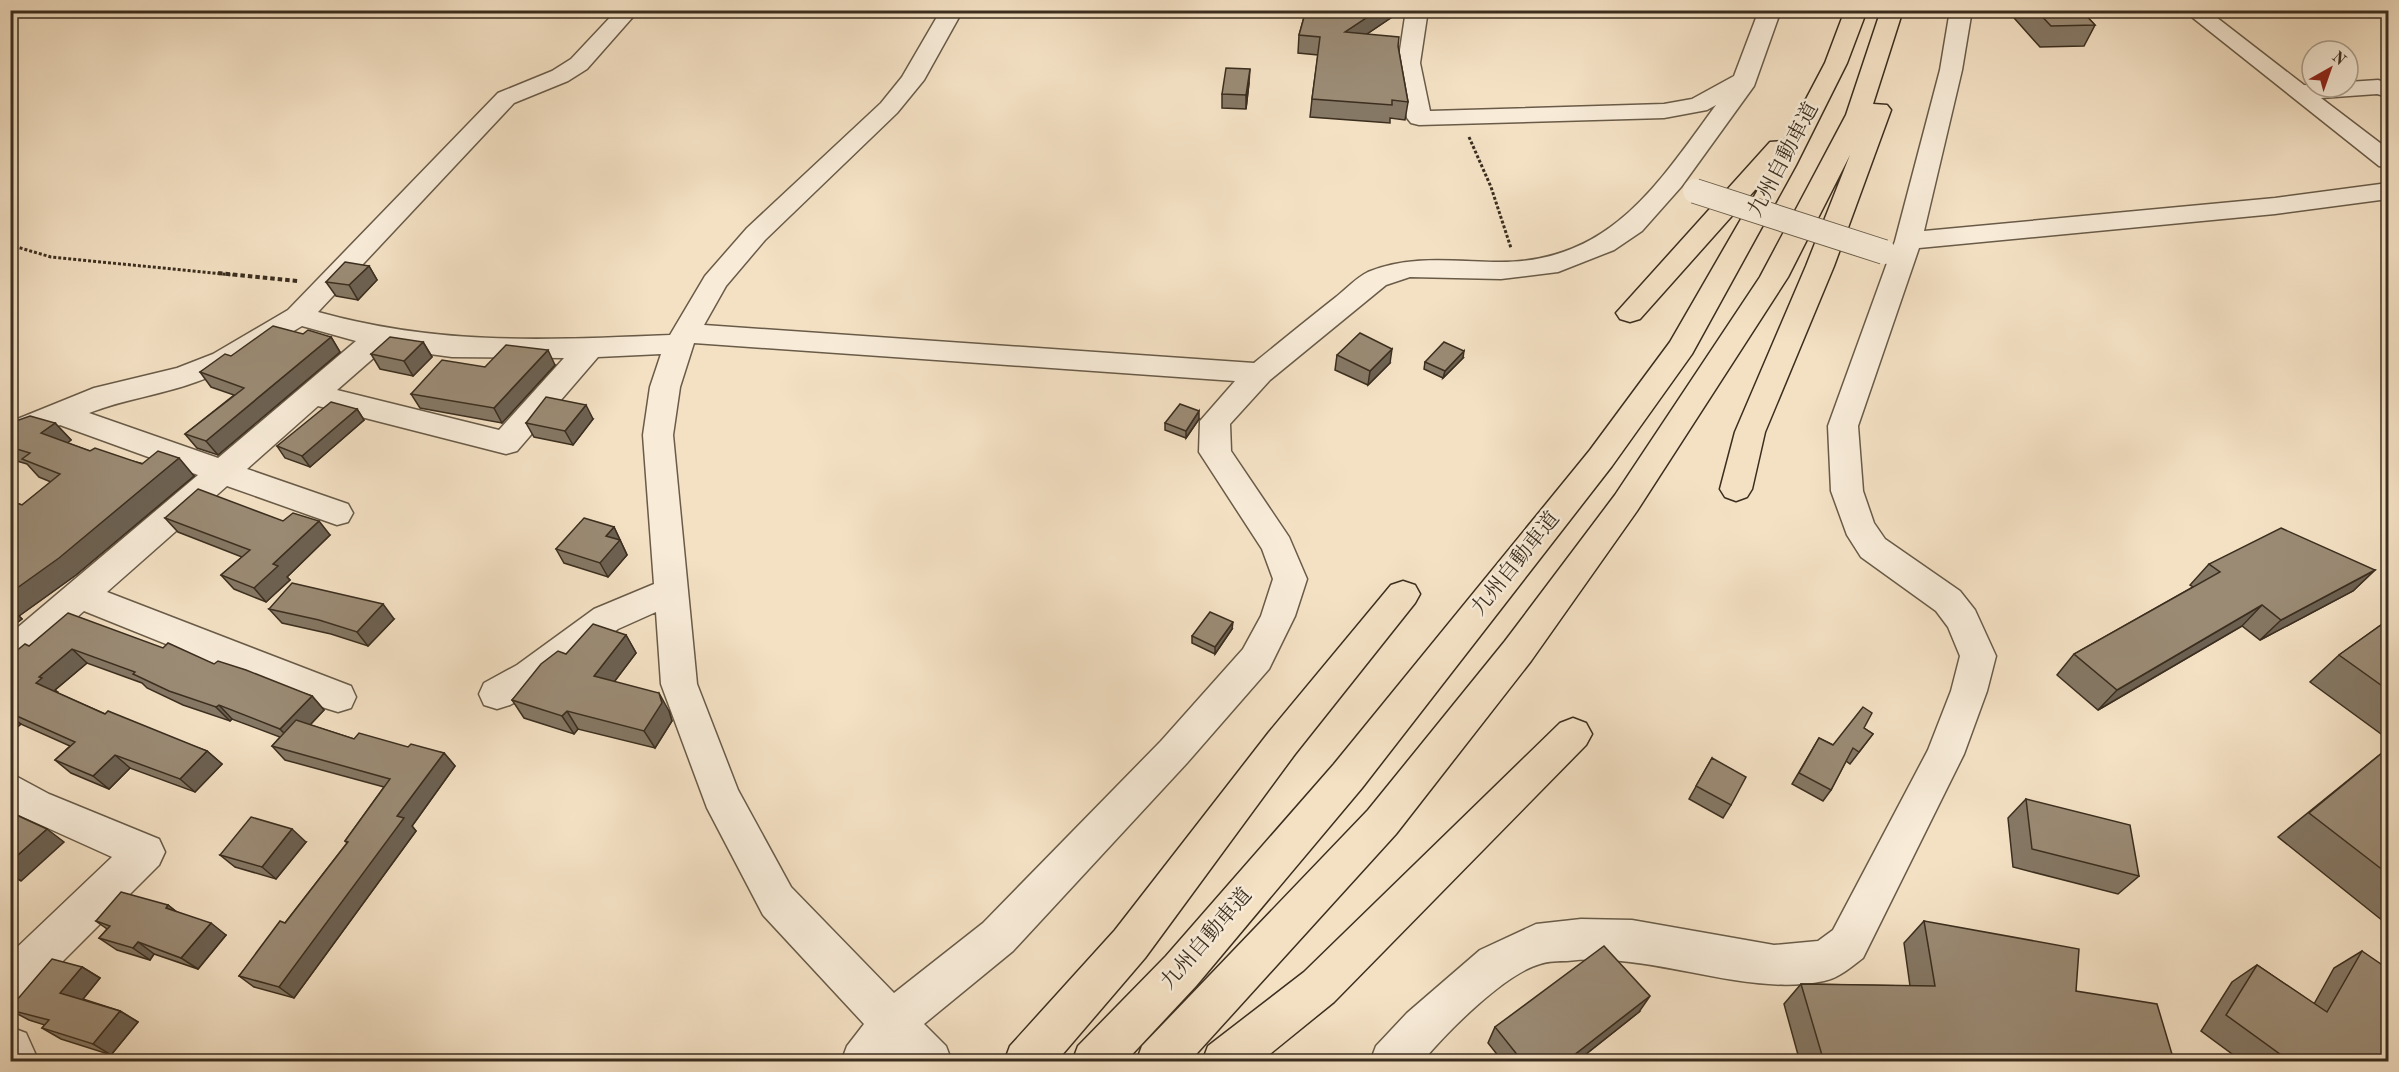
<svg xmlns="http://www.w3.org/2000/svg" width="2399" height="1072" font-family="'Old Standard TT','Noto Serif JP',serif">
	<style>
		.lines { fill: none; stroke-linecap: round; stroke-linejoin: round }
		.minor-casing { stroke: #695b48; stroke-width: 3 }
		.highway-casing { stroke: #3b2e1f; stroke-width: 3 }
		.path-far1 { stroke: #3b2e1f; stroke-width: 3; stroke-dasharray: 3 2; stroke-linecap: butt }
		.path { stroke: #3b2e1f; stroke-width: 4; stroke-dasharray: 4.5 3; stroke-linecap: butt }
		.minor { fill: #f8ecd9; fill-rule: evenodd }
		.highway { fill: #f4e1c4; fill-rule: evenodd }
		.minor-bridge-casing { stroke: #695b48; stroke-width: 26; stroke-linecap: butt }
		.minor-bridge { stroke: #f8ecd9; stroke-width: 24 }
		.wall { fill: #857865; stroke: #3b2e1f; stroke-width: 1.5 }
		.shaded-wall { fill: #6c6152; stroke: #3b2e1f; stroke-width: 1.5 }
		.building { fill: #9b8b75; stroke: #3b2e1f; stroke-width: 1.5 }
		.labels { text-anchor: middle; dominant-baseline: central; stroke-width: 5; stroke-linejoin: round; paint-order: stroke }
		.street-label { font-size: 21px; fill: #3b2e1f; stroke: #f8ecd9 }
	</style>
	<rect width="100%" height="100%" fill="#f4e1c4"/>
	<filter id="stains"><feTurbulence type="fractalNoise" baseFrequency=".00333" numOctaves="4"/><feColorMatrix values="0 0 0 0 .2 0 0 0 0 .09 0 0 0 0 .02 0 0 0 .5 -.17"/></filter>
	<radialGradient id="worn" r=".72"><stop offset=".6" stop-color="#630" stop-opacity="0"/><stop offset="1" stop-color="#630" stop-opacity=".3"/></radialGradient>
	<g class="lines">
		<defs>
			<g id="minor">
				<path d="M617 10H639L587 69 568 81 514 103 318 312C441 346 544 340 670 335L705 276 747 228 881 103 902 77 941 10H963L924 80 897 113 765 240 726 286 704 325 1254 363C1281 341 1308 319 1336 297 1346 289 1357 277 1368 272 1408 255 1452 261 1494 262 1608 265 1656 187 1716 105L1707 110 1664 118 1419 125 1411 123 1407 118 1398 63 1406 10H1428L1420 63 1430 111 1664 104 1692 99 1734 76 1759 10H1781L1754 86 1681 187 1642 231 1614 250 1558 272 1501 279 1410 277 1386 285 1270 380 1230 424 1231 451 1289 537 1307 579 1295 616 1269 669 1187 763 1013 951 924 1024 946 1046 952 1062H899L894 1056 891 1062H841L847 1046 864 1024 763 915 707 808 661 684 656 612 618 629 543 687 510 705 497 709 484 705 479 694 484 683 517 665 594 609 654 584 643 435 650 387 661 354 598 357 517 451 506 454 318 406 247 469 348 504 353 513 348 522 337 525 227 486 107 592 351 686 356 697 351 708 338 712 325 708 84 611 23 665 10 669V634L198 475 60 425 10 445V422L94 388 177 368 213 354 288 310 498 93 552 71 571 59ZM302 326 356 341 218 458 89 413C124 399 161 395 196 382 234 369 267 347 302 326ZM694 343 1235 381 1200 421 1199 452 1262 549 1273 579 1261 616 1243 649 1161 741 983 923 894 993 791 887 738 790 697 684 673 435 680 387ZM385 348 452 357 564 358 499 430 337 390Z"/>
				<path d="M1950 10H1972L1962 70 1924 231 2275 198 2388 183V199L2275 214 1919 248 1858 426 1863 491 1874 523 1885 539 1960 591 1975 610 1996 656 1987 691 1964 754 1863 958C1851 967 1839 978 1824 981 1743 998 1654 951 1567 961 1559 961 1548 961 1540 964 1504 974 1446 1033 1422 1062H1370L1376 1046 1407 1013 1480 950 1536 924 1581 919 1632 920 1774 945 1818 941 1833 930 1928 750 1951 691 1960 656 1948 627 1936 611 1861 557 1847 535 1831 491 1828 426 1895 241 1940 70Z"/>
				<path d="M2183 10H2207L2304 85 2348 87V82L2378 80 2388 83V97L2377 94 2321 98 2388 149V168L2379 166Z"/>
				<path d="M10 773 49 794 159 839 165 852 159 865 25 999 10 1005V954L112 857 10 811Z"/>
				<path d="M10 1027 26 1033 39 1062H10Z"/>
			</g>
			<g id="highway">
				<path d="M1845 10H1867L1847 63 1796 165 1692 354 1612 466 1362 788 1196 986 1125 1062H1072L1078 1046 1166 956 1334 764 1590 450 1670 342 1763 181 1640 319 1630 322 1620 319 1616 313 1770 142 1784 141 1825 63Z"/>
				<path d="M1881 10H1903L1873 104 1887 105 1891 110 1834 266 1765 432 1752 489 1747 497 1736 501 1725 497 1720 489 1735 432 1806 266 1850 155 1788 277 1637 511 1531 661 1396 834 1189 1062H1136L1142 1046 1368 810 1505 641 1615 495 1760 277 1846 115Z"/>
				<path d="M1403 581 1415 585 1420 594 1415 603 1295 754 1145 958 1056 1062H1004L1010 1046 1115 930 1269 732 1391 585Z"/>
				<path d="M1573 718 1586 723 1592 734 1586 745 1334 1002 1260 1062H1202L1208 1046 1304 972 1560 723Z"/>
			</g>
		</defs>
		<use href="#minor" class="minor-casing"/>
		<use href="#highway" class="highway-casing"/>
		<g class="path-far1">
			<path d="M1469 137 1491 187 1511 248"/>
			<path d="M10 245 51 257 233 275"/>
		</g>
		<path class="path" d="M218 273 298 281"/>
		<use href="#minor" class="minor"/>
		<use href="#highway" class="highway"/>
		<defs>
			<path id="minor-bridge" d="M1695 191 1884 252"/>
		</defs>
		<use href="#minor-bridge" class="minor-bridge-casing"/>
		<use href="#minor-bridge" class="minor-bridge"/>
	</g>
	<g class="wall">
		<path d="M1306 10H1399L1398 13 1367 34 1398 46 1408 102 1405 120 1390 118V123L1310 117 1312 99 1318 55 1298 53 1299 35Z"/>
		<path d="M2007 10H2081L2095 25 2084 46 2040 47Z"/>
		<path d="M1249 83 1246 109 1222 108V94Z"/>
		<path d="M369 266 377 280 358 300 336 296 326 282Z"/>
		<path d="M303 334 331 337 340 352 218 455 197 448 185 434 234 395 211 387 200 372 231 356Z"/>
		<path d="M423 342 432 357 413 376 380 369 371 354Z"/>
		<path d="M1337 355 1390 363 1368 385 1335 370Z"/>
		<path d="M1463 358 1443 378 1424 369 1425 362Z"/>
		<path d="M555 365 502 423 420 408 411 394 485 367Z"/>
		<path d="M357 409 364 420 310 467 285 458 277 446Z"/>
		<path d="M593 419 573 445 534 437 526 423Z"/>
		<path d="M1199 419 1186 438 1165 430V423Z"/>
		<path d="M10 423H55L71 440 67 443 90 451 194 476 76 575 19 616 22 619 10 628V501L22 505 51 482 39 477 27 464 10 459Z"/>
		<path d="M165 518 283 521 330 535 287 577 290 580 266 602 234 589 221 575 242 557 178 532Z"/>
		<path d="M614 527 627 555 608 577 564 563 556 549Z"/>
		<path d="M2209 564 2375 570 2353 591 2260 640 2242 626 2098 710 2057 675 2074 654 2193 587 2190 585Z"/>
		<path d="M269 609 394 619 368 646 331 634 282 623Z"/>
		<path d="M2388 620V739L2310 682 2339 655Z"/>
		<path d="M1232 629 1215 654 1192 643V636Z"/>
		<path d="M626 635 636 653 614 682 669 711 672 721 655 748 578 729 574 734 524 718 512 700 566 654Z"/>
		<path d="M29 646 163 648 312 696 324 710 310 725 354 739 444 753 455 766 412 826 416 831 294 998 254 987 239 976 285 923 347 843 345 841 384 787 285 760 272 746 280 737 232 719 230 721 183 705 147 688 142 683 87 663 55 690 57 693 105 714 207 751 222 764 195 792 130 768 109 789 71 773 55 760 70 746 21 724 16 728 10 725V656Z"/>
		<path d="M1864 728 1873 734 1850 764 1846 761 1831 790 1823 801 1792 784 1819 738 1833 745Z"/>
		<path d="M2388 748V925L2278 837Z"/>
		<path d="M1712 758 1731 805 1723 818 1689 799Z"/>
		<path d="M2026 799 2139 876 2118 894 2013 867 2008 818Z"/>
		<path d="M306 842 276 879 235 867 220 855Z"/>
		<path d="M168 905 177 912 226 935 198 969 154 954 150 960 117 950 99 938 107 929 96 921Z"/>
		<path d="M1924 921 2076 991 2174 1061 2176 1062H1800L1784 1004 1801 984 1910 986 1904 943Z"/>
		<path d="M2362 951 2388 1062H2243L2201 1031 2232 982 2257 965 2314 1004 2334 968Z"/>
		<path d="M82 967 100 978 83 999 120 1011 138 1022 111 1055 61 1039 42 1028 45 1025 29 1020 10 1010Z"/>
		<path d="M1639 1012 1576 1062H1503L1488 1043 1495 1027Z"/>
	</g>
	<g class="shaded-wall">
		<path d="M1378 10H1399L1398 13 1343 50 1345 32Z"/>
		<path d="M1250 69 1249 83 1246 109V95Z"/>
		<path d="M369 266 377 280 358 300 349 285Z"/>
		<path d="M331 337 340 352 218 455 206 441Z"/>
		<path d="M423 342 432 357 413 376 404 361Z"/>
		<path d="M1392 349 1390 363 1368 385 1370 371Z"/>
		<path d="M548 350 555 365 502 423 494 408Z"/>
		<path d="M1464 351 1463 358 1443 378 1445 371Z"/>
		<path d="M586 405 593 419 573 445 565 431Z"/>
		<path d="M357 409 364 420 310 467 302 456Z"/>
		<path d="M1199 411V419L1186 438V431Z"/>
		<path d="M55 423 71 440 58 451 41 433Z"/>
		<path d="M179 458 194 476 76 575 19 616 22 619 10 628V593Z"/>
		<path d="M319 521 330 535 287 577 290 580 266 602 254 588 273 564Z"/>
		<path d="M614 527 627 555 608 577 600 563 606 536Z"/>
		<path d="M2375 570 2353 591 2260 640 2281 620Z"/>
		<path d="M383 604 394 619 368 646 357 632Z"/>
		<path d="M2262 605 2242 626 2098 710 2117 690Z"/>
		<path d="M1233 622 1232 629 1215 654V647Z"/>
		<path d="M626 635 636 653 605 694 594 676Z"/>
		<path d="M72 649 87 663 55 690 58 692 52 697 36 683 39 677Z"/>
		<path d="M659 693 669 711 672 721 655 748 644 731Z"/>
		<path d="M312 696 324 710 293 743 280 729Z"/>
		<path d="M219 705 232 719 230 721 216 707Z"/>
		<path d="M567 711 578 729 574 734 562 716Z"/>
		<path d="M10 716 21 724 16 728 10 723Z"/>
		<path d="M207 751 222 764 195 792 180 779Z"/>
		<path d="M444 753 455 766 412 826 416 831 294 998 279 987 397 816Z"/>
		<path d="M115 755 130 768 109 789 93 776Z"/>
		<path d="M47 829 64 842 21 881 10 874V862Z"/>
		<path d="M292 829 306 842 276 879 262 867Z"/>
		<path d="M168 905 184 918 166 908Z"/>
		<path d="M211 923 226 935 198 969 181 958Z"/>
		<path d="M138 942 154 954 150 960 133 948Z"/>
		<path d="M82 967 100 978 79 1004 60 993Z"/>
		<path d="M1650 996 1639 1012 1576 1062H1565Z"/>
		<path d="M120 1011 138 1022 111 1055 93 1044Z"/>
	</g>
	<g class="building">
		<path d="M1306 10H1378L1345 32 1399 37 1398 46 1408 102 1392 100V105L1312 99 1320 37 1299 35Z"/>
		<path d="M2036 10H2081L2095 25 2051 26Z"/>
		<path d="M1226 68 1250 69 1246 95 1222 94Z"/>
		<path d="M345 262 369 266 349 285 326 282Z"/>
		<path d="M273 326 303 334 308 330 331 337 206 441 185 434 244 388 200 372 225 354 231 356Z"/>
		<path d="M1360 333 1392 349 1370 371 1337 355Z"/>
		<path d="M390 337 423 342 404 361 371 354Z"/>
		<path d="M1444 342 1464 351 1445 371 1425 362Z"/>
		<path d="M506 345 548 350 494 408 411 394 442 360 485 367Z"/>
		<path d="M546 397 586 405 565 431 526 423Z"/>
		<path d="M331 402 357 409 302 456 277 446Z"/>
		<path d="M1180 404 1199 411 1186 431 1165 423Z"/>
		<path d="M30 416 55 423 41 433 90 451 95 448 142 464 158 451 179 458 59 558 10 593V501L22 505 60 474 22 459 30 453 10 447V423Z"/>
		<path d="M198 489 283 521 293 513 319 521 273 564 278 566 254 588 221 575 250 550 165 518Z"/>
		<path d="M584 518 614 527 606 536 620 540 600 563 556 549Z"/>
		<path d="M2281 528 2375 570 2281 620 2262 605 2117 690 2074 654 2220 572 2209 564Z"/>
		<path d="M292 583 383 604 357 632 319 620 269 609Z"/>
		<path d="M1210 612 1233 622 1215 647 1192 636Z"/>
		<path d="M68 613 163 648 168 643 214 664 218 661 246 670 312 696 280 729 219 705 216 707 169 691 133 674 135 672 72 649 39 677 42 678 36 683 105 714 108 711 207 751 180 779 115 755 93 776 55 760 75 742 10 713V656L25 644 29 646Z"/>
		<path d="M2388 620V690L2339 655Z"/>
		<path d="M593 624 626 635 594 676 659 693 662 703 644 731 567 711 562 716 512 700 541 664 558 651 566 654Z"/>
		<path d="M1863 707 1872 713 1864 728 1873 734 1859 752 1853 748 1831 790 1799 773 1819 738 1833 745Z"/>
		<path d="M296 720 354 739 359 733 408 747 411 744 444 753 397 816 404 818 279 987 239 976 280 921 285 923 348 842 345 841 390 779 272 746Z"/>
		<path d="M2388 748V874L2309 813Z"/>
		<path d="M1712 758 1746 777 1731 805 1696 786Z"/>
		<path d="M2026 799 2130 825 2139 876 2032 849Z"/>
		<path d="M10 812 47 829 10 862Z"/>
		<path d="M251 817 292 829 262 867 220 855Z"/>
		<path d="M121 892 168 905 166 908 211 923 181 958 138 942 133 948 99 938 110 926 96 921Z"/>
		<path d="M1924 921 2079 949 2076 991 2157 1004 2174 1061 2176 1062H1937L1932 1061V1062H1824L1801 984 1935 986Z"/>
		<path d="M1604 946 1650 996 1565 1062H1523L1495 1027Z"/>
		<path d="M2362 951 2388 969V1062H2291L2226 1015 2257 965 2327 1012Z"/>
		<path d="M52 959 82 967 60 993 120 1011 93 1044 42 1028 49 1020 10 1010V1008Z"/>
	</g>
	<g class="labels">
		<g class="street-label">
			<text transform="translate(1784 160) rotate(-62)">九州自動車道</text>
			<text transform="translate(1516 564) rotate(-51)">九州自動車道</text>
			<text transform="translate(1207 939) rotate(-49)">九州自動車道</text>
		</g>
	</g>
	<rect width="2399" height="1072" fill="none" stroke="#f4e1c4" stroke-width="36"/>
	<rect x="12" y="12" width="2375" height="1048" fill="none" stroke="#3b2e1f" stroke-width="3"/>
	<rect x="18" y="18" width="2363" height="1036" fill="none" stroke="#3b2e1f" stroke-width="1.5"/>
	<g transform="translate(2330 69) rotate(40)"><circle r="28" fill="#f8ecd9" stroke="#aca08f" stroke-width="1.5"/>
	<path d="M0-4.5L10 22L0 15L-10 22Z" fill="#8f2418"/>
	<text y="-9" font-size="16" font-weight="bold" text-anchor="middle" fill="#3b2e1f">N</text>
	</g>
	<rect width="100%" height="100%" filter="url(#stains)"/>
	<rect width="100%" height="100%" fill="url(#worn)"/>
</svg>
